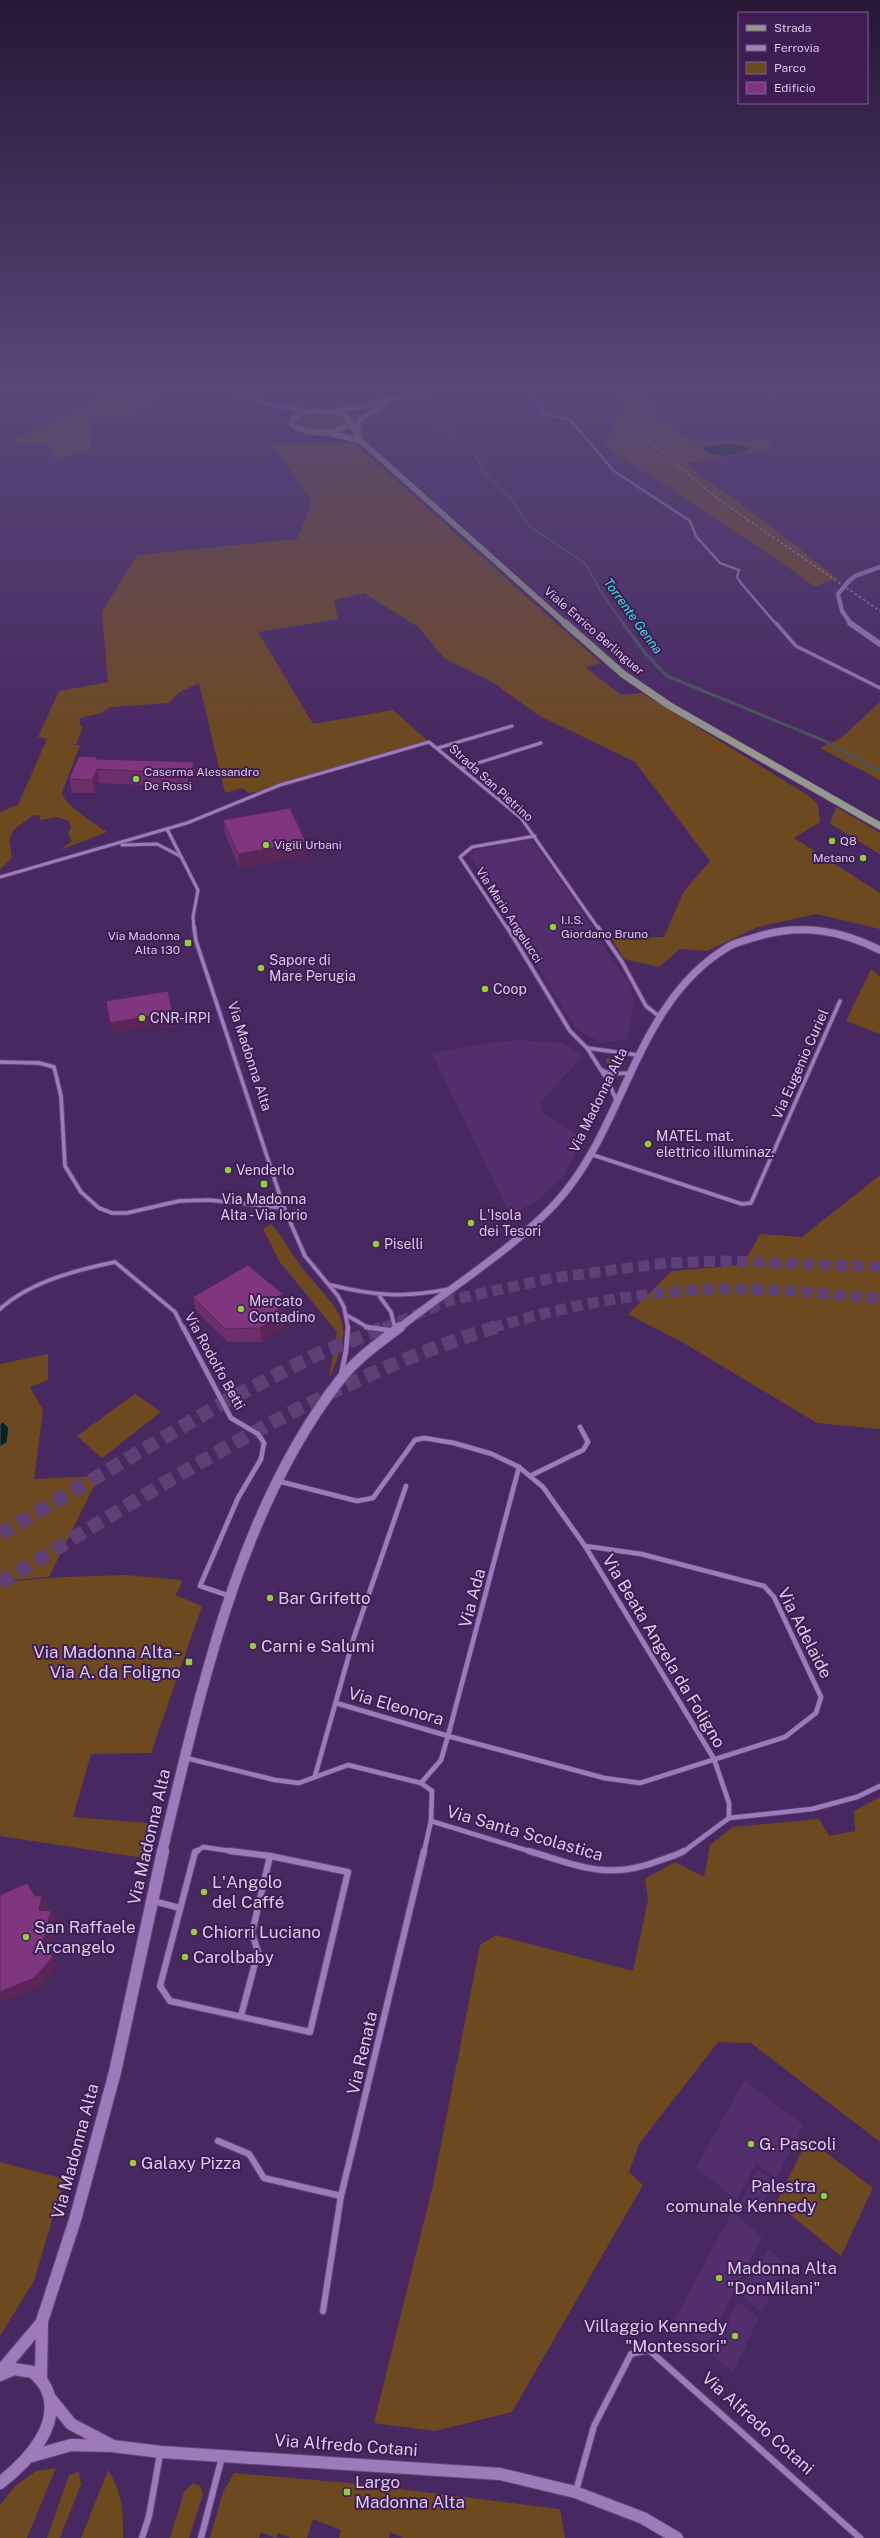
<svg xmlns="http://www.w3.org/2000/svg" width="880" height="2538" font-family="'Public Sans',sans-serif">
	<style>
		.built { fill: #522e6d }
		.green { fill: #6d491f }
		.water { fill: #0b211f; stroke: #4a545c }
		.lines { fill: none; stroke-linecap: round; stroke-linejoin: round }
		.stream-far1 { stroke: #4a545c; stroke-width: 2 }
		.stream { stroke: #4a545c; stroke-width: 3 }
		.highway-tunnel-far1 { stroke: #5e4075; stroke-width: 11; stroke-dasharray: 11 5.5; stroke-linecap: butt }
		.highway-tunnel { stroke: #5e4075; stroke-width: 14; stroke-dasharray: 14 7; stroke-linecap: butt }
		.street-far4-casing { stroke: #624576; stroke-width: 3 }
		.street-far3-casing { stroke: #624576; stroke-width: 4.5 }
		.street-far2-casing { stroke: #624576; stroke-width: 5.5 }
		.street-far1-casing { stroke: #624576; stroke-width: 6 }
		.street-casing { stroke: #624576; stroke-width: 8 }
		.secondary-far4-casing { stroke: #624576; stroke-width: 5 }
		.secondary-far3-casing { stroke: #624576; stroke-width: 7 }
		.secondary-far2-casing { stroke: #624576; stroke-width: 9 }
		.secondary-far1-casing { stroke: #624576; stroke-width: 12 }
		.secondary-casing { stroke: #624576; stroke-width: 14 }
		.primary-far1-casing { stroke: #624576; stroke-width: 6 }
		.primary-casing { stroke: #624576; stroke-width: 8 }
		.street-far4 { stroke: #9d7bba; stroke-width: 2 }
		.street-far3 { stroke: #9d7bba; stroke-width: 3 }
		.street-far2 { stroke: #9d7bba; stroke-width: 3.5 }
		.street-far1 { stroke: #9d7bba; stroke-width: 4.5 }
		.street { stroke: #9d7bba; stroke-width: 6 }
		.secondary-far4 { stroke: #9d7bba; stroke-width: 4 }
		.secondary-far3 { stroke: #9d7bba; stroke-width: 5.5 }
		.secondary-far2 { stroke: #9d7bba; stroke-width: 7 }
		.secondary-far1 { stroke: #9d7bba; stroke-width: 10 }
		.secondary { stroke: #9d7bba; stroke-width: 12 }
		.primary-far1 { stroke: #95988c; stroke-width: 5.5 }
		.primary { stroke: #95988c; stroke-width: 7 }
		.rail { stroke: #9f87b2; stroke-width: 1.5; stroke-dasharray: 2.5 2.5; stroke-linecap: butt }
		.secondary-bridge-casing { stroke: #624576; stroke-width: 5; stroke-linecap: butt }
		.secondary-bridge { stroke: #9d7bba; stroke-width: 4 }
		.wall { fill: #6e2e6c }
		.shaded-wall { fill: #5a2658 }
		.building { fill: #80367e; stroke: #5a2658 }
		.poi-dot { fill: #94cc3c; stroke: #3d1d54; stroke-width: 1.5 }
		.labels { text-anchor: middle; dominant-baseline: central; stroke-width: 4; stroke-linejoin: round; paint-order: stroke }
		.far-street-label { font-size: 12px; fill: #dccaec; stroke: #3d1d54 }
		.far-poi-label { font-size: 12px; fill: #dccaec; stroke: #3d1d54; text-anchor: start }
		.far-water-label { font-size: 13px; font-style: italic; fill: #2fe1d6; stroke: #3d1d54 }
		.poi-label { font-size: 14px; fill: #dccaec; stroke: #3d1d54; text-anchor: start }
		.street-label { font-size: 14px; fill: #dccaec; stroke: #3d1d54 }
		.near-poi-label { font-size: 17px; fill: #dccaec; stroke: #3d1d54; text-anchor: start }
		.near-street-label { font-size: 17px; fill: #dccaec; stroke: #3d1d54 }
	</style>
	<rect width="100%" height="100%" fill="#482860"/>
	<g class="built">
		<path d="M527 840 533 843 552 868 631 987 634 1001 628 1039 602 1043 576 1029 470 856 474 850Z"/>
		<path d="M520 1040 564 1043 583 1056 539 1103 543 1113 583 1138 562 1178 535 1202 510 1215 432 1053 495 1042Z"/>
		<path d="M744 2080 803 2125 776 2179 756 2163 737 2200 696 2168Z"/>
		<path d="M757 2169 774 2181 758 2213 742 2201Z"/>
		<path d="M732 2212 762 2237 706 2346 675 2319Z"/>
		<path d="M768 2249 786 2264 762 2312 743 2297Z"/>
		<path d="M738 2301 759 2318 733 2372 712 2355Z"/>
	</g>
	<g class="green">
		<path d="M111 391H158L156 412 90 419 91 451 55 459 47 443 14 444 13 441Z"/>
		<path d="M607 391H646L662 420 690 441 767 440 773 448 686 463 700 476 739 502 837 578 815 587 778 560 605 446 623 401Z"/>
		<path d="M312 413H335L346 420C340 435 305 433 296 423L299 417Z"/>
		<path d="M354 443 601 663 585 667 621 695 642 693 809 796 818 804 820 822 794 838 880 893V929L816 914 758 927 707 951 680 949 659 967 624 959 611 938 664 937 684 891 710 861 635 762 538 715 494 683 445 659 418 627 364 593 334 600 338 619 258 632 313 724 393 710 429 742 272 789 249 793 242 788 225 793 199 683 178 693 169 703 110 707 101 713 80 718V726L83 727 76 745H80L62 793C63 804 97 825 107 832L60 850 72 841 68 833 71 827 69 821 56 817 40 820V816L34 815 13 830 9 840 12 858 0 869V812L18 805 47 739 38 737 59 691 108 682 102 612 137 555 297 539 312 501 273 444Z"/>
		<path d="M880 702V780L820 748 841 738Z"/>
		<path d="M836 807 880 833V854L832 825 830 822Z"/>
		<path d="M871 969 880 977V1034L846 1021Z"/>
		<path d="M616 1056H621L625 1063C619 1069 615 1070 608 1066L606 1059Z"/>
		<path d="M880 1175V1429L817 1423 687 1345 628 1314 672 1271 743 1265 760 1234 802 1237Z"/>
		<path d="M271 1224C284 1238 291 1254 303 1269 341 1316 357 1316 329 1379L337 1332 279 1261 263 1229Z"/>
		<path d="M48 1354V1380L30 1387 43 1410 34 1479 99 1476 49 1577 0 1581V1364Z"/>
		<path d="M135 1394 161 1412 102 1458 77 1436Z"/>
		<path d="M125 1575 182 1580 180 1588 175 1595 202 1606 151 1753 91 1754 73 1817 148 1823 143 1858 0 1836V1582L65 1577Z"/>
		<path d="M880 1797V2142L751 2043 718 2042 639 2144 629 2172 643 2185 512 2412 435 2431 374 2423 433 2185 480 1945 496 1935 633 1971 648 1900 645 1879 675 1862 704 1877 710 1845 733 1827 819 1819 829 1836 855 1831 854 1811Z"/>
		<path d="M808 2139 873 2188 841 2256 776 2203Z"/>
		<path d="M0 2162 64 2179 34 2281 0 2336Z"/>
		<path d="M56 2468 27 2538H0V2505L15 2486 36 2471Z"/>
		<path d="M108 2470C123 2494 123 2510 123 2538H81Z"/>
		<path d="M79 2472 81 2484 60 2538H47L69 2475Z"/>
		<path d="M234 2473 360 2484 560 2509 565 2538H404L390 2532 389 2538H339L341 2530 313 2519 307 2538H290L278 2533 276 2538 261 2532 259 2538H210L223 2492Z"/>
		<path d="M193 2483 200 2486 203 2494 189 2538H170L184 2492Z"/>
	</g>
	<g class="water">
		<path d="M729 443 750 447C743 458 712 459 703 450L704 446Z"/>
		<path d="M3 1422 9 1428 7 1442 0 1447V1424Z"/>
	</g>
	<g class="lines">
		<g class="stream-far1">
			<path d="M378 391 385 398"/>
			<path d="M394 404 405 411 424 416 459 439 479 460 483 472 510 497 529 526 585 563 603 595 624 624"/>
		</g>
		<path class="stream" d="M623 623 645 653 667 676 825 741 880 771"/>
		<g class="highway-tunnel-far1">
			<path d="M383 1328 451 1300 553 1278 666 1263 729 1261 880 1267"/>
			<path d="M492 1328C566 1305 645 1291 722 1289 775 1288 828 1294 880 1299"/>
		</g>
		<g class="highway-tunnel">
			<path d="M0 1534 231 1398 318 1354 385 1327"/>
			<path d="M0 1583C159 1487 317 1382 496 1327"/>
		</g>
		<defs>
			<g id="street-far4">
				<path d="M531 391 545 414 570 420 614 471 690 521 696 536 720 563 739 570 737 577 741 583 776 624"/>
				<path d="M770 396 773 391"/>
			</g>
			<g id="street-far3">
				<path d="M776 623 796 646 880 688"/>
				<path d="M438 748 512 726"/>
				<path d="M462 768 541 743"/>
				<path d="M167 829 198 890 193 917 194 928"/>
				<path d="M122 845 157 844 180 856"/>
				<path d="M0 877 187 823 280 785 429 742 521 818 598 928"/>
				<path d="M507 928 460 857 472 847 535 836"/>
			</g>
			<g id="street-far2">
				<path d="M194 927 196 941 284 1208 305 1256 338 1296 344 1307 348 1328"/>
				<path d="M507 927 570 1031 587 1048"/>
				<path d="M598 927 622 962 646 1006 660 1017"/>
				<path d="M0 1062 39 1063 54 1067 61 1096 65 1166 81 1192 99 1208 112 1213H127L179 1201 209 1200 284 1208"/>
				<path d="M602 1070 610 1074 630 1073"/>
				<path d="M617 1102 608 1081 587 1048 638 1055"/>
				<path d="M590 1154 742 1204 751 1203 840 1001"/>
				<path d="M331 1285C374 1296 405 1298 449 1289"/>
				<path d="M380 1297 391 1312 395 1328"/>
				<path d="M0 1309C30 1282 76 1270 115 1262L175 1312 183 1328"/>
				<path d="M348 1316 369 1328"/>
			</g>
			<g id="street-far1">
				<path d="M183 1327 231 1418 258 1434 264 1443 261 1459 238 1498 200 1586 230 1596"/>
				<path d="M366 1327 395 1331V1327"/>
				<path d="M341 1375 346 1351 348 1327"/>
				<path d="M530 1476 583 1450 588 1442 580 1427"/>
				<path d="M278 1481 357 1501 373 1498 415 1440 424 1438 454 1443 492 1454 519 1467 543 1487 585 1546 714 1759 729 1803V1818"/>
				<path d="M336 1703 448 1736 519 1467"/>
				<path d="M186 1758 275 1780 299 1783 348 1765 421 1783 441 1760 448 1736 604 1778 640 1783 785 1737 816 1713 821 1697 774 1597 764 1586 641 1554 585 1546"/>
				<path d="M315 1776 354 1637 406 1486"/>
				<path d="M421 1783 432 1791 431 1821 424 1852"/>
				<path d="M431 1821 532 1852"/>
				<path d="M196 1852 203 1847 237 1852"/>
				<path d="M683 1852 729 1818 812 1809 857 1797 880 1786"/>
			</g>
			<g id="street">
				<path d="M197 1851 195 1852 160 1986 170 2001 310 2032 348 1872 270 1856 230 1851"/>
				<path d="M529 1851C580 1866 608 1881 661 1860 669 1857 677 1855 684 1851"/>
				<path d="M153 1901 180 1908"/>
				<path d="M241 2016 258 1952 252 1933 270 1856"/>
				<path d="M218 2141 249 2154 264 2178 341 2196 424 1851"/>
				<path d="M323 2311 341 2196"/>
				<path d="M576 2491 594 2426 631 2354 649 2350 860 2538"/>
				<path d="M142 2538 149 2516 160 2454"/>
				<path d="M201 2538 222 2457"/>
			</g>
			<g id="secondary-far4">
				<path d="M0 391H4"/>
				<path d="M232 391 272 405 314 411"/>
				<path d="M848 582 855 576 880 567"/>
				<path d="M838 594 842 611 851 624"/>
			</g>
			<path id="secondary-far3" d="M850 623 880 644"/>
			<path id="secondary-far2" d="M399 1328C451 1287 525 1242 566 1191 627 1115 639 1000 728 947 736 942 747 940 756 937 800 923 840 930 880 950"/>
			<path id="secondary-far1" d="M162 1852C201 1692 237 1513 339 1381 356 1359 379 1343 400 1327"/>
			<g id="secondary">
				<path d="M0 2372 42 2322"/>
				<path d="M0 2375 14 2369 33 2372C37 2376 42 2381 45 2386 65 2423 27 2462 0 2483"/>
				<path d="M41 2378 42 2321 75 2220 115 2072 163 1851"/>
				<path d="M50 2398 71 2424 111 2445"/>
				<path d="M32 2456 71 2445 112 2446 161 2452 500 2474 575 2492 643 2518 677 2538"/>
			</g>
			<g id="primary-far1">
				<path d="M413 397 434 391"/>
				<path d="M338 410 365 406 419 391"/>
				<path d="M316 411 341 412 351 421C337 437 310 435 292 425V420L301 413Z"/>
				<path d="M350 424 361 441 566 624"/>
				<path d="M329 433 361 441"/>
				<path d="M359 433 357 423 364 416 383 406"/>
			</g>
			<path id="primary" d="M565 623 623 674 670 706 880 826"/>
		</defs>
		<use href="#street-far4" class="street-far4-casing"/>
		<use href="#street-far3" class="street-far3-casing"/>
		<use href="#street-far2" class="street-far2-casing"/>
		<use href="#street-far1" class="street-far1-casing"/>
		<use href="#street" class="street-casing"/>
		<use href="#secondary-far4" class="secondary-far4-casing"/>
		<use href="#secondary-far3" class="secondary-far3-casing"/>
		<use href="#secondary-far2" class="secondary-far2-casing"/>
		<use href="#secondary-far1" class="secondary-far1-casing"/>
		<use href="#secondary" class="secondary-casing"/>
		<use href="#primary-far1" class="primary-far1-casing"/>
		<use href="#primary" class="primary-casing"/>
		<use href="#street-far4" class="street-far4"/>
		<use href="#street-far3" class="street-far3"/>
		<use href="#street-far2" class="street-far2"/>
		<use href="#street-far1" class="street-far1"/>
		<use href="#street" class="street"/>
		<use href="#secondary-far4" class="secondary-far4"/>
		<use href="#secondary-far3" class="secondary-far3"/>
		<use href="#secondary-far2" class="secondary-far2"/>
		<use href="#secondary-far1" class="secondary-far1"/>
		<use href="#secondary" class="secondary"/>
		<use href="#primary-far1" class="primary-far1"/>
		<use href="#primary" class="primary"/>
		<path class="rail" d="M630 391 636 415 652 444 718 499 880 611"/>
		<defs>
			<path id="secondary-bridge" d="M838 594 848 582"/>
		</defs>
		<use href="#secondary-bridge" class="secondary-bridge-casing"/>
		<use href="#secondary-bridge" class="secondary-bridge"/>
	</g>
	<g class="wall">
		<path d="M97 757V759L196 776 191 791H170L169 786 99 783 95 793H72L69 779Z"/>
		<path d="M223 820 307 856 239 868 225 833Z"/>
		<path d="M283 1294 285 1307 280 1311 284 1327 262 1342H228L196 1311 193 1297Z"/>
	</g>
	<g class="shaded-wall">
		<path d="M194 762 196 776 191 791 189 778Z"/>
		<path d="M97 769 99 783 95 793 92 780Z"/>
		<path d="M306 842 307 856 239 868 238 854Z"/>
		<path d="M160 1014 162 1025 112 1033 110 1023Z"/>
		<path d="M173 1015 175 1026 163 1028 161 1017Z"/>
		<path d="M283 1294 285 1307 275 1314 273 1300Z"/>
		<path d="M282 1314 284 1327 262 1342 260 1328Z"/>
		<path d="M42 1896 48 1905 45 1919 39 1910Z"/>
		<path d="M51 1911 57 1920 48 1954 42 1945Z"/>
		<path d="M53 1957 59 1965 41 1986 0 2003V1992Z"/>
	</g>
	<g class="building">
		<path d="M79 756 97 757 96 759 194 762 189 778 168 777 169 773 97 769 92 780 69 779Z"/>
		<path d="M290 808 306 842 238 854 223 820Z"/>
		<path d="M168 991 173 1015 161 1017 160 1014 110 1023 106 1001Z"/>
		<path d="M248 1265 283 1294 273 1300 282 1314 260 1328 225 1329 193 1297Z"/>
		<path d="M27 1883 35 1896H42L39 1910 51 1911 42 1945 53 1957 34 1978 0 1992V1895Z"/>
	</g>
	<linearGradient id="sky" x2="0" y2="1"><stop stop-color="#281635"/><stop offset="0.52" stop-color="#58487a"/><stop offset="1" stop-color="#58487a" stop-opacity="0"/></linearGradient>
	<rect width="880" height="746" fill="url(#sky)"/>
	<g class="poi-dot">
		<circle cx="136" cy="779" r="4"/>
		<circle cx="832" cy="841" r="4"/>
		<circle cx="266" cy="845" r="4"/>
		<circle cx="863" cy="858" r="4"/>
		<circle cx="553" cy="927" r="4"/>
		<rect x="184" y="939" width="8" height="8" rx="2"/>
		<circle cx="261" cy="968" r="4"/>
		<circle cx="485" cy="989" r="4"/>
		<circle cx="142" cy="1018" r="4"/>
		<circle cx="648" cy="1144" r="4"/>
		<circle cx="228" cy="1170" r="4"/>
		<rect x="260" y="1180" width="8" height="8" rx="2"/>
		<circle cx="471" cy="1223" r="4"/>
		<circle cx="376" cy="1244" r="4"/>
		<circle cx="241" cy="1309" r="4"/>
		<circle cx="270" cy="1598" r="4"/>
		<circle cx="253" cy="1646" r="4"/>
		<rect x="185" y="1658" width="8" height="8" rx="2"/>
		<circle cx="204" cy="1892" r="4"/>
		<circle cx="194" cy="1932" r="4"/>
		<circle cx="26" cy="1937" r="4"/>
		<circle cx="185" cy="1957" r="4"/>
		<circle cx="751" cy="2144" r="4"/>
		<circle cx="133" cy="2163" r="4"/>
		<circle cx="824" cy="2196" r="4"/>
		<circle cx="719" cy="2278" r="4"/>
		<circle cx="735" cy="2336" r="4"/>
		<rect x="343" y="2488" width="8" height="8" rx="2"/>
	</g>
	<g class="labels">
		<g class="far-street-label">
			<text transform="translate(594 631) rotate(41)">Viale Enrico Berlinguer</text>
			<text transform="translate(491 783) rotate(42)">Strada San Pietrino</text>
			<text transform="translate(509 915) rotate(57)">Via Mario Angelucci</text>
		</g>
		<g class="far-poi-label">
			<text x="144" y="772">Caserma Alessandro<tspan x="144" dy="14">De Rossi</tspan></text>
			<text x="840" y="841">Q8</text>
			<text x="274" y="845">Vigili Urbani</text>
			<text x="855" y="858" text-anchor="end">Metano</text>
			<text x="561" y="920">I.I.S.<tspan x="561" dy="14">Giordano Bruno</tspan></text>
			<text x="180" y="936" text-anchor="end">Via Madonna<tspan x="180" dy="14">Alta 130</tspan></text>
		</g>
		<g class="far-water-label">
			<text transform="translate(633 616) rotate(54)">Torrente Genna</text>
		</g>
		<g class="poi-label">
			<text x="269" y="960">Sapore di<tspan x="269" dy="16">Mare Perugia</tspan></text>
			<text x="493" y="989">Coop</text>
			<text x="150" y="1018">CNR-IRPI</text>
			<text x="656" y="1136">MATEL mat.<tspan x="656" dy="16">elettrico illuminaz.</tspan></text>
			<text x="236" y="1170">Venderlo</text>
			<text x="264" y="1199" text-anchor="middle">Via Madonna<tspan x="264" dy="16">Alta - Via Iorio</tspan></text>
			<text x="479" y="1215">L'Isola<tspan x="479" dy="16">dei Tesori</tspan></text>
			<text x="384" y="1244">Piselli</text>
			<text x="249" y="1301">Mercato<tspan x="249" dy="16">Contadino</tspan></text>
		</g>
		<g class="street-label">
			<text transform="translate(250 1056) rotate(72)">Via Madonna Alta</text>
			<text transform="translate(800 1064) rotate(-66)">Via Eugenio Curiel</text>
			<text transform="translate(598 1100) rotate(-64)">Via Madonna Alta</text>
			<text transform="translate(215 1361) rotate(61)">Via Rodolfo Betti</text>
		</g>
		<g class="near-poi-label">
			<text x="278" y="1598">Bar Grifetto</text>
			<text x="261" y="1646">Carni e Salumi</text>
			<text x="181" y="1652" text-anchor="end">Via Madonna Alta -<tspan x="181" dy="20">Via A. da Foligno</tspan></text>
			<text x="212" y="1882">L'Angolo<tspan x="212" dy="20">del Caffé</tspan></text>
			<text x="34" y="1927">San Raffaele<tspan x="34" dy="20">Arcangelo</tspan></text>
			<text x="202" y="1932">Chiorri Luciano</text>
			<text x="193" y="1957">Carolbaby</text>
			<text x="759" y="2144">G. Pascoli</text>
			<text x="141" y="2163">Galaxy Pizza</text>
			<text x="816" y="2186" text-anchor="end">Palestra<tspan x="816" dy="20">comunale Kennedy</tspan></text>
			<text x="727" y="2268">Madonna Alta<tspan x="727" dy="20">"DonMilani"</tspan></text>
			<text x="727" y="2326" text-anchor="end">Villaggio Kennedy<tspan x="727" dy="20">"Montessori"</tspan></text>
			<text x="355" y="2482">Largo<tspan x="355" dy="20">Madonna Alta</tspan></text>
		</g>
		<g class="near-street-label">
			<text transform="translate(472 1598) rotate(-75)">Via Ada</text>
			<text transform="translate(805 1633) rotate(63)">Via Adelaide</text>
			<text transform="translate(664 1651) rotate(59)">Via Beata Angela da Foligno</text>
			<text transform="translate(396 1706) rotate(16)">Via Eleonora</text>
			<text transform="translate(525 1833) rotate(16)">Via Santa Scolastica</text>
			<text transform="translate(149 1837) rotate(-77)">Via Madonna Alta</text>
			<text transform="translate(362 2053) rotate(-77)">Via Renata</text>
			<text transform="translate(75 2151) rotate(-75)">Via Madonna Alta</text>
			<text transform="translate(758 2423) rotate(42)">Via Alfredo Cotani</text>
			<text transform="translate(346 2445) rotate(4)">Via Alfredo Cotani</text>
		</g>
	</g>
	<rect x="738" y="12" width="130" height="92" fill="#3d1d54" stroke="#7d6291"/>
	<rect x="746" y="25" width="20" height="6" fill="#95988c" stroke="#7d6291"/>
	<text x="774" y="32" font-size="12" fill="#dccaec">Strada</text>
	<rect x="746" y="45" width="20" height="6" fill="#9f87b2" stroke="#7d6291"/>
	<text x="774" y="52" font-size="12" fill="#dccaec">Ferrovia</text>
	<rect x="746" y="62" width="20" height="12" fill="#6d491f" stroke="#7d6291"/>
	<text x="774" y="72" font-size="12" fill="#dccaec">Parco</text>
	<rect x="746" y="82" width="20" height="12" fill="#80367e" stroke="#7d6291"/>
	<text x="774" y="92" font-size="12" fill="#dccaec">Edificio</text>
</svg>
